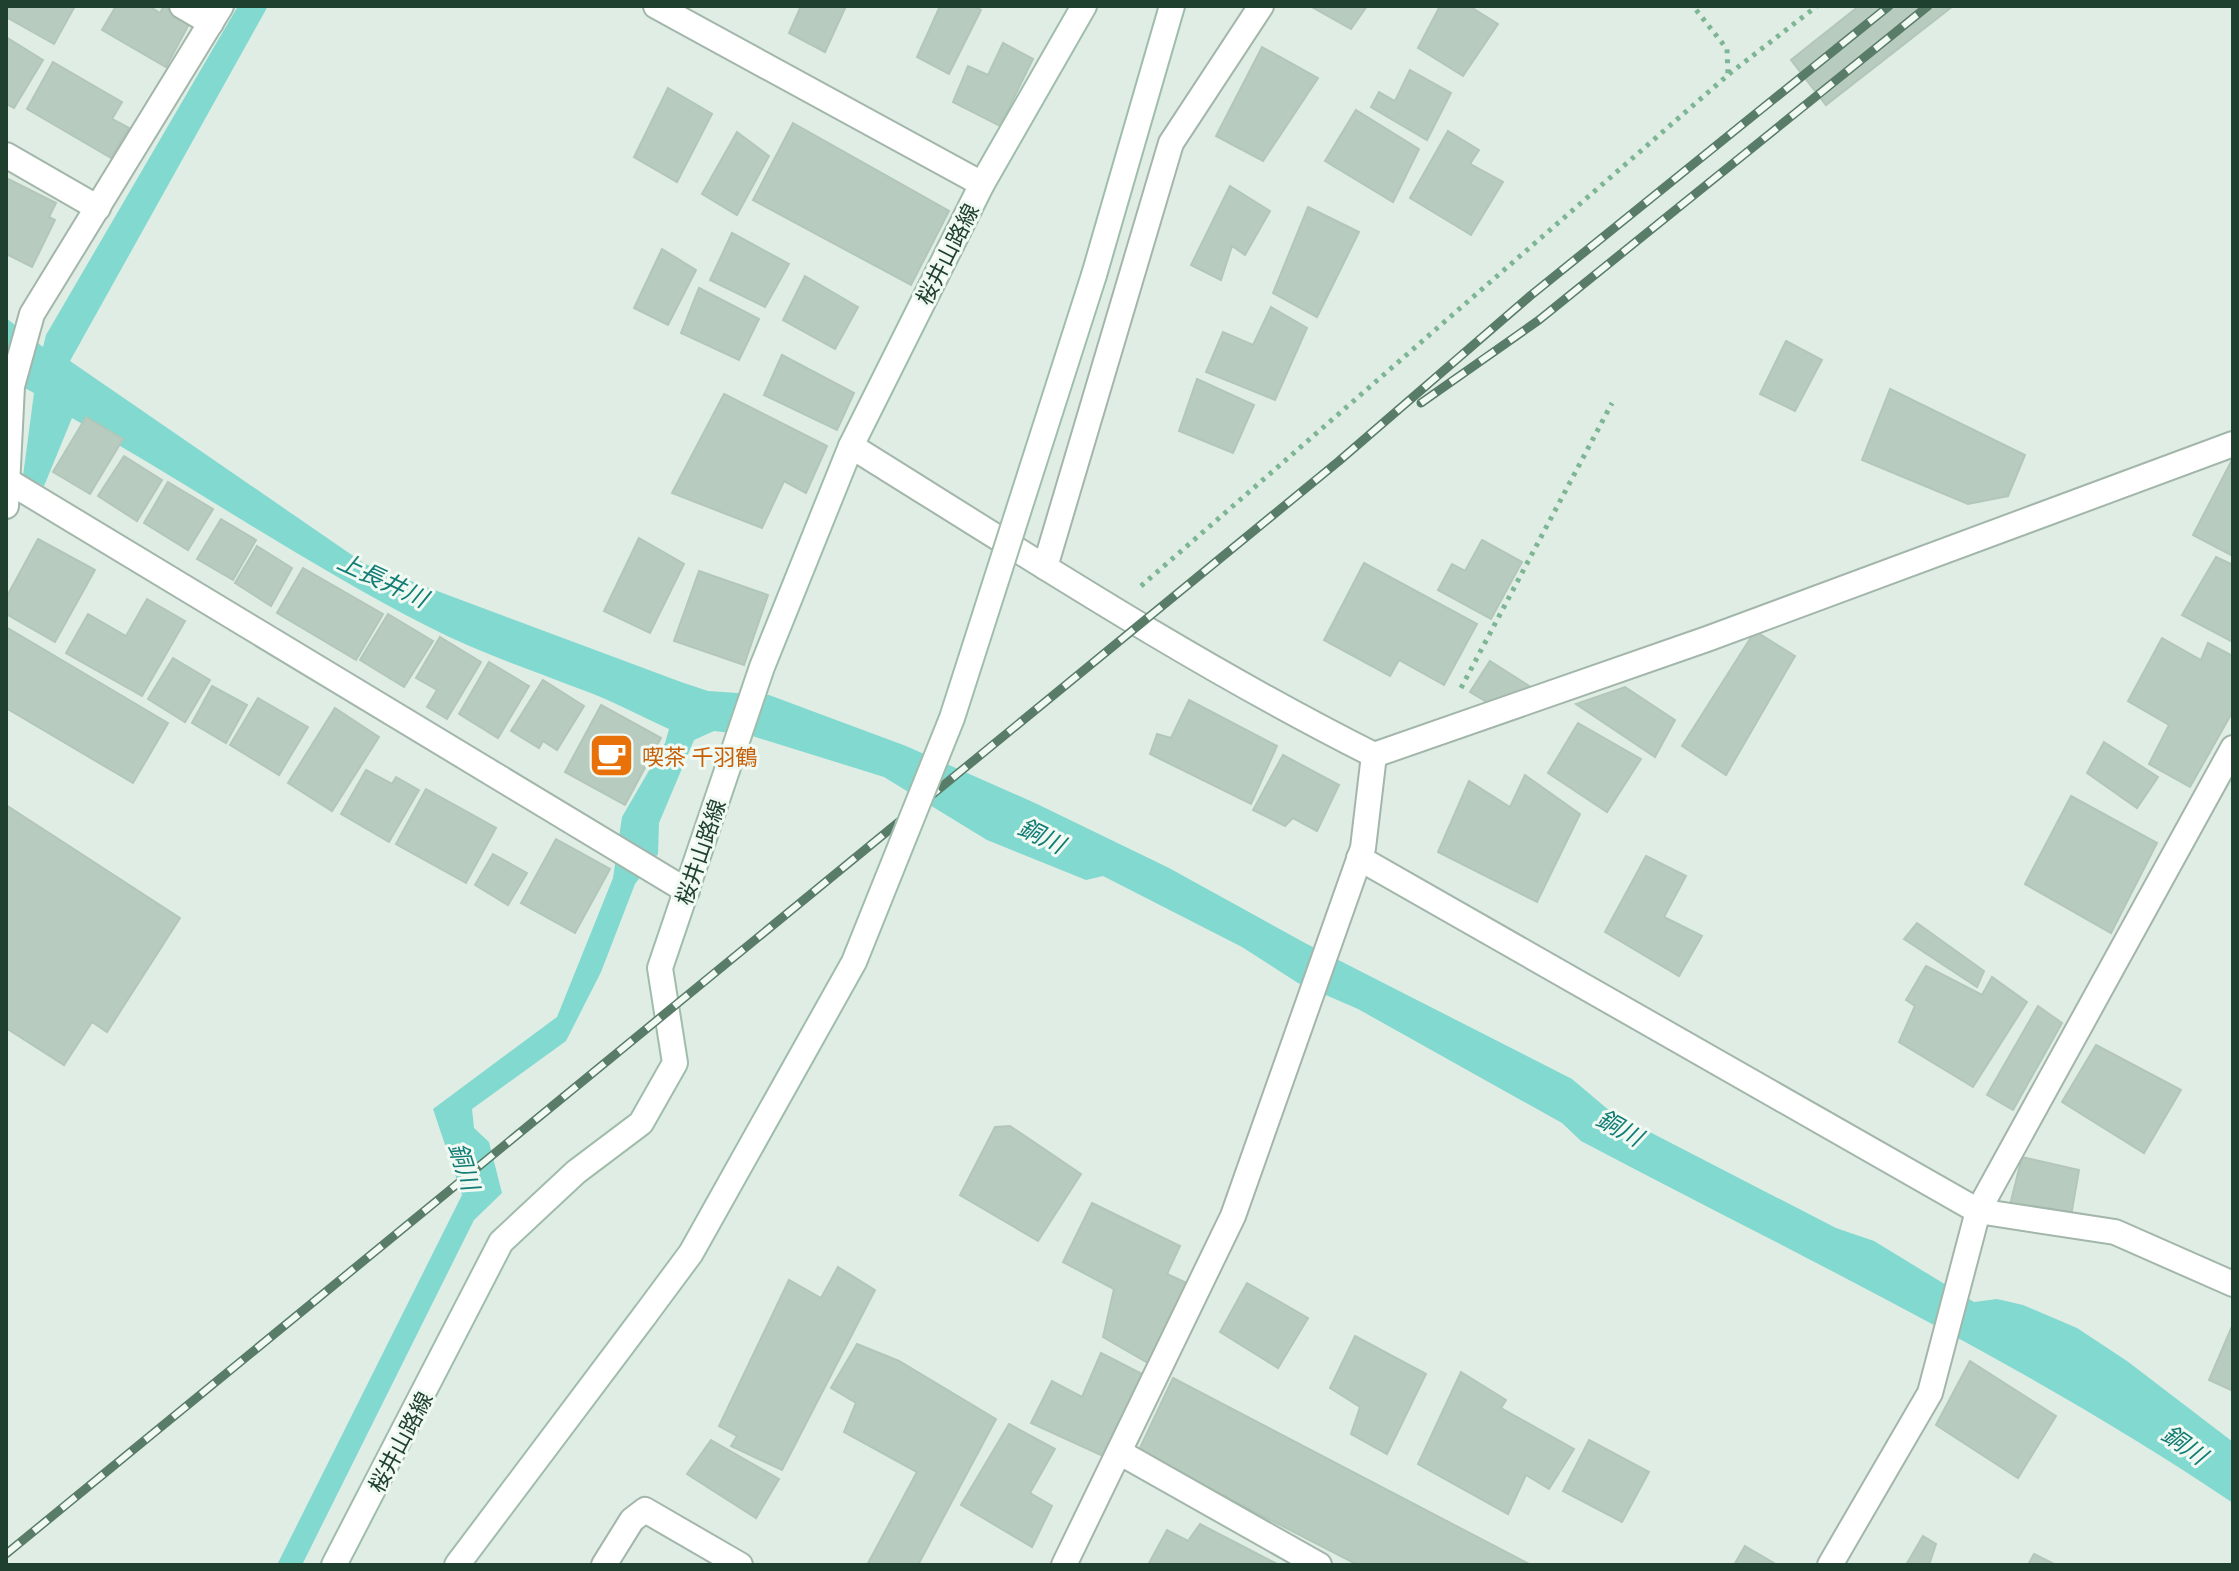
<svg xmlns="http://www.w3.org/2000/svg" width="2239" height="1571" font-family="'Golos Text','Noto Sans JP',sans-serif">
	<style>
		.water { fill: #81d9d0 }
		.building { fill: #b8cbbf; stroke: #b2c7b9; stroke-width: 2 }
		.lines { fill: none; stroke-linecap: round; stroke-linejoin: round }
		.minor-casing { stroke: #a2b6aa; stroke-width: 28 }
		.tertiary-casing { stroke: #a2b6aa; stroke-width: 28 }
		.secondary-casing { stroke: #a0bdac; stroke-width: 28 }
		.path { stroke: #7db595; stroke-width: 5; stroke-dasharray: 4 6; stroke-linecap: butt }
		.minor { stroke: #fff; stroke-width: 24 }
		.tertiary { stroke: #fff; stroke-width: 24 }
		.secondary { stroke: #fff; stroke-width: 24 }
		.rail-casing { stroke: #597c69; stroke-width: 9 }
		.rail { stroke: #f1f9f3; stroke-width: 6; stroke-dasharray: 18; stroke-linecap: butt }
		.secondary-bridge-casing { stroke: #a0bdac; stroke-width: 28; stroke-linecap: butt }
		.secondary-bridge { stroke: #fff; stroke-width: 24 }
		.labels { text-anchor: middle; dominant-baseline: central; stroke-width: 6; stroke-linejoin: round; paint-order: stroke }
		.street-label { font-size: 22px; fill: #1f402e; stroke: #f1f9f3 }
		.food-label { font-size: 22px; fill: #c56008; stroke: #f1f9f3; text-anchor: start }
		.water-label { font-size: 24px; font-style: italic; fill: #117d74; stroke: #f1f9f3 }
	</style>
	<rect width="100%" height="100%" fill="#e0ede4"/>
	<path class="water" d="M238 6H268L70 361 365 564 681 682 708 691 769 695 906 746 1035 803 1169 868 1305 943 1572 1079 1611 1112 1836 1228 1874 1241 1974 1302 1997 1299 2023 1305 2077 1328 2127 1361 2233 1442V1503C2027 1364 1801 1257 1581 1141L1562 1123 1358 1009 1298 983 1242 947 1103 876 1086 880 987 840 884 777 749 735 714 731 694 740 659 823 658 854 635 884 601 972 566 1041 472 1109 474 1128 489 1142 502 1193 474 1220 302 1565H277L462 1195 433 1109 557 1017 613 878 622 817 665 743 669 729C640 716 611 700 580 689 529 669 477 652 429 627 306 564 192 486 72 418L44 486 23 476 34 393 6 378V318L43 347 46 335Z"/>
	<g class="building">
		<path d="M6 6H75L54 44 6 17Z"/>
		<path d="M116 6H149L160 13 164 6 190 22 166 67 102 30Z"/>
		<path d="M801 6H846L825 52 789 33Z"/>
		<path d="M940 6H974L981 10 949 74 917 57Z"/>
		<path d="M1310 6H1367L1351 29Z"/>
		<path d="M1440 6H1469L1498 24 1463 76 1418 48Z"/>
		<path d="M1859 6H1953L1826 105 1791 60Z"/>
		<path d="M6 37 43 60 14 108 6 104Z"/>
		<path d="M1003 43 1033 59 1000 126 953 102 968 66 988 75Z"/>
		<path d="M1262 47 1318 78 1263 161 1216 136Z"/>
		<path d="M53 62 122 102 112 119 129 128 111 158 27 109Z"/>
		<path d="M1410 70 1451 93 1427 140 1371 107 1379 92 1395 101Z"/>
		<path d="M668 88 712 114 677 182 634 157Z"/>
		<path d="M1356 110 1419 149 1393 202 1325 161Z"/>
		<path d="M793 123 949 211 911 285 753 200Z"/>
		<path d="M1448 131 1479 150 1470 164 1503 182 1471 235 1410 198Z"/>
		<path d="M737 132 769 156 737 215 702 194Z"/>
		<path d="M6 178 56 203 49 217 55 220 32 267 6 254Z"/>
		<path d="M1230 186 1270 211 1245 255 1232 246 1221 280 1191 265Z"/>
		<path d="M1308 207 1359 232 1317 317 1273 293Z"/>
		<path d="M732 233 789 264 765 307 710 280Z"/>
		<path d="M662 249 696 270 668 325 634 308Z"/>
		<path d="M805 276 858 307 835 349 783 320Z"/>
		<path d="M699 288 759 319 739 360 681 333Z"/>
		<path d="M1271 307 1307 328 1275 400 1206 372 1223 332 1253 345Z"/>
		<path d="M1786 341 1822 360 1795 411 1760 394Z"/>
		<path d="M782 355 854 393 837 430 764 395Z"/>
		<path d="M1197 379 1254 405 1233 453 1179 431Z"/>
		<path d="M1890 389 2025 455 2008 496 1968 504 1862 460Z"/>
		<path d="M724 394 827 446 806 493 784 481 762 528 672 493Z"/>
		<path d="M86 417 123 439 90 494 53 472Z"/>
		<path d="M124 456 162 480 137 521 98 496Z"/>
		<path d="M2233 458V556L2193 535Z"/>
		<path d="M168 482 213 509 188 550 144 523Z"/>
		<path d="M221 519 256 540 233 580 197 559Z"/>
		<path d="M639 538 684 564 650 633 604 611Z"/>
		<path d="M38 539 95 570 55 642 6 614V598Z"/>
		<path d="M1482 540 1522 562 1491 619 1438 590 1452 564 1465 571Z"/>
		<path d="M257 546 292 568 271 606 235 583Z"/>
		<path d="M2216 557 2233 565V642L2182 615Z"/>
		<path d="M1364 563 1477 624 1444 685 1399 660 1390 676 1324 640Z"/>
		<path d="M303 568 383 614 356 660 277 613Z"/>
		<path d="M699 571 768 595 744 665 674 641Z"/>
		<path d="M147 599 185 621 142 696 66 653 88 614 126 636Z"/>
		<path d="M388 614 433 641 404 687 360 660Z"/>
		<path d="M6 627 168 723 133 783 6 708Z"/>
		<path d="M1755 631 1795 656 1726 775 1682 746Z"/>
		<path d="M440 637 481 662 447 719 427 707 437 690 416 678Z"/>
		<path d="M2162 638 2201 660 2208 643 2233 656V711L2190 787 2149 764 2169 725 2128 701Z"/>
		<path d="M173 658 210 680 185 722 148 699Z"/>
		<path d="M1490 661 1540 693 1495 707 1470 692Z"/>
		<path d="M489 662 529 686 498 738 459 714Z"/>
		<path d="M543 680 584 706 557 750 543 741 539 748 511 731Z"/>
		<path d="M212 686 247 705 226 743 192 723Z"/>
		<path d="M1625 687 1675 720 1655 757 1576 704Z"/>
		<path d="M258 698 308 727 279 775 230 745Z"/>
		<path d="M1189 700 1277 746 1251 804 1150 754 1157 734 1171 738Z"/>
		<path d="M601 705 661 738 625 805 565 772Z"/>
		<path d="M335 708 379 737 332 811 288 783Z"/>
		<path d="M1578 723 1641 759 1607 812 1548 773Z"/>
		<path d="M2104 742 2158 777 2137 808 2087 773Z"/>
		<path d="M1283 755 1339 785 1317 831 1293 818 1285 826 1253 810Z"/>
		<path d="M366 770 392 784 396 777 419 790 389 842 341 814Z"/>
		<path d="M1525 775 1580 814 1537 902 1438 852 1469 781 1510 807Z"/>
		<path d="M426 789 496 828 466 883 396 844Z"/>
		<path d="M2071 796 2157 843 2111 933 2025 884Z"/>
		<path d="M6 805 180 918 107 1032 92 1022 64 1065 6 1028Z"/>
		<path d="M556 839 610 869 575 933 521 903Z"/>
		<path d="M493 854 527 873 508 905 475 885Z"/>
		<path d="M1646 856 1686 876 1664 917 1702 936 1679 976 1605 932Z"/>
		<path d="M1917 923 1984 971 1977 987 1904 939Z"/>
		<path d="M1926 966 1982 995 1992 977 2027 1002 1973 1087 1899 1042 1915 1006 1906 1000Z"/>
		<path d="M2038 1006 2062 1023 2013 1110 1987 1095Z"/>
		<path d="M2096 1045 2181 1090 2144 1153 2062 1102Z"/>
		<path d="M1010 1126 1081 1174 1038 1241 960 1195 995 1127Z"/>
		<path d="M2022 1157 2079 1170 2071 1216 2010 1205Z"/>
		<path d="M1092 1203 1180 1246 1167 1274 1191 1285 1150 1364 1103 1337 1114 1289 1063 1262Z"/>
		<path d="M838 1267 875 1290 782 1470 731 1446 737 1436 719 1426 789 1280 821 1298Z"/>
		<path d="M1247 1283 1308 1318 1278 1368 1220 1332Z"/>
		<path d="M2233 1324V1391L2209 1380Z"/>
		<path d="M1355 1336 1426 1374 1387 1454 1351 1434 1360 1407 1330 1388Z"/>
		<path d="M857 1344 899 1361 996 1419 918 1565H867L917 1472 844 1432 856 1403 831 1388Z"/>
		<path d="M1101 1353 1142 1374 1105 1457 1031 1423 1052 1381 1082 1397Z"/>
		<path d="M1970 1361 2056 1416 2018 1478 1936 1425Z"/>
		<path d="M1461 1372 1506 1400 1501 1408 1574 1449 1549 1489 1526 1475 1508 1514 1418 1464Z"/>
		<path d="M1173 1378 1531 1565H1358L1138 1452Z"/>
		<path d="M1009 1424 1055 1449 1030 1493 1052 1506 1032 1547 961 1505Z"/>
		<path d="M711 1440 779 1479 756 1518 687 1474Z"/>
		<path d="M1589 1440 1649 1472 1622 1522 1563 1491Z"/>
		<path d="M1200 1524 1279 1565H1148L1167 1530 1188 1541Z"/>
		<path d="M1923 1536 1936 1544 1929 1565H1906Z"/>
		<path d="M1745 1546 1777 1565H1734Z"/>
		<path d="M2034 1554 2056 1565H2028Z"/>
	</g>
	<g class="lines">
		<defs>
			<g id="minor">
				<path d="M182 6 211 23"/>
				<path d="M6 155 98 208"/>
				<path d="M851 446C1023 553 1193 664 1374 755L1707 639 2233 444"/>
				<path d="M8 481 687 891"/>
				<path d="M6 506 12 386 32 314 221 6"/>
				<path d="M1045 567 1171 143 1261 6"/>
				<path d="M1359 858 1978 1211 2115 1232 2233 1284"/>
				<path d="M1119 1452 1319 1565"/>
				<path d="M604 1565 632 1520 645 1510 740 1565"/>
				<path d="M1064 1565 1233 1216 1363 848 1374 755"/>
				<path d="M1830 1565 1930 1393 1978 1211 2233 748"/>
			</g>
			<path id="tertiary" d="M656 6 982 184"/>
			<g id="secondary">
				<path d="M1094 275 1172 6"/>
				<path d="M334 1565 501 1242 576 1172 641 1123 675 1063 660 968 762 667 851 446 982 184 1084 6"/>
				<path d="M457 1565 645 1315"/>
			</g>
		</defs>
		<use href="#minor" class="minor-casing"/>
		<use href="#tertiary" class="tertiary-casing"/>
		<use href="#secondary" class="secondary-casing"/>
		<g class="path">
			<path d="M1729 74 1817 6"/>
			<path d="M1141 586 1728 75 1727 49 1693 6"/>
			<path d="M1461 688 1612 403"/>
		</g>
		<use href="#minor" class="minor"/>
		<use href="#tertiary" class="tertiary"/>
		<use href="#secondary" class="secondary"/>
		<defs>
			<g id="rail">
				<path d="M1421 403 1539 320 1928 6"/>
				<path d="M6 1554 1339 461 1530 296 1889 6"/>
			</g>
		</defs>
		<use href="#rail" class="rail-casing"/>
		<use href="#rail" class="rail"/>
		<defs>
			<path id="secondary-bridge" d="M645 1315 691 1253 854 962 952 718 1094 275"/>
		</defs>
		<use href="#secondary-bridge" class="secondary-bridge-casing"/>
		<use href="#secondary-bridge" class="secondary-bridge"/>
	</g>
	<defs>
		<symbol id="cafe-square" viewBox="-11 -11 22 22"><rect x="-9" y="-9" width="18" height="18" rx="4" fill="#e8710a" stroke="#f1f9f3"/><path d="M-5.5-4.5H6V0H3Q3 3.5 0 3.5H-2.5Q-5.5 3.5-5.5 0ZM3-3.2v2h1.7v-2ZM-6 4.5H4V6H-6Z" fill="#fff"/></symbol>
	</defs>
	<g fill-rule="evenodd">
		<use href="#cafe-square" x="586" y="730" width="51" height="51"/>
	</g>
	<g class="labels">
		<g class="street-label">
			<text transform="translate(947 254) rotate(-63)">桜井山路線</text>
			<text transform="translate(700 852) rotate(-71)">桜井山路線</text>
			<text transform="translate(400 1442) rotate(-62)">桜井山路線</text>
		</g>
		<g class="food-label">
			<text x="642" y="756">喫茶 千羽鶴</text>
		</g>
		<g class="water-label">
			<text transform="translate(383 579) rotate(25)">上長井川</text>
			<text transform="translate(1042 835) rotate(26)">銅川</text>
			<text transform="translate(1620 1127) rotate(29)">銅川</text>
			<text transform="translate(465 1166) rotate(72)">銅川</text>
			<text transform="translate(2185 1444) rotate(35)">銅川</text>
		</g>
	</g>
	<rect width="2239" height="1571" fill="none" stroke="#1f402e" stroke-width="16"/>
</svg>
